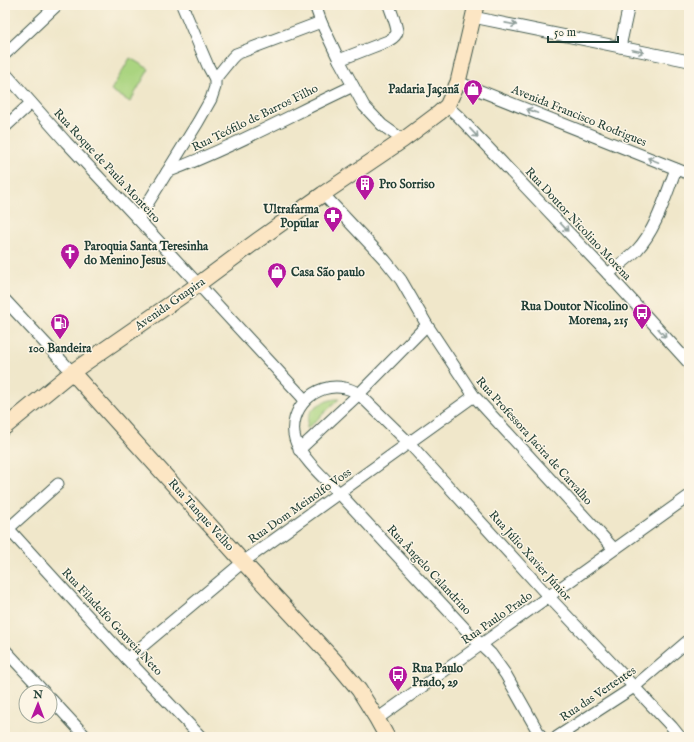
<svg xmlns="http://www.w3.org/2000/svg" width="694" height="742" font-family="'IM FELL English',serif">
	<style>
		.green { fill: #aad480; stroke: #64885a }
		.lines { fill: none; stroke-linecap: round; stroke-linejoin: round }
		.street-casing { stroke: #3e564a; stroke-width: 13 }
		.secondary-casing { stroke: #3e564a; stroke-width: 17 }
		.street { stroke: #fff; stroke-width: 11 }
		.secondary { stroke: #fce6c4; stroke-width: 15 }
		.oneway { stroke: #8f9e9a }
		.labels { text-anchor: middle; dominant-baseline: central; stroke-width: 3; stroke-linejoin: round; paint-order: stroke }
		.poi-label { font-size: 12px; font-weight: bold; fill: #1f3d34; stroke: #fcf5e5; text-anchor: start }
		.street-label { font-size: 12px; fill: #1f3d34; stroke: #fcf5e5 }
	</style>
	<rect width="100%" height="100%" fill="#fcf5e5"/>
	<filter id="ink" filterUnits="userSpaceOnUse"><feTurbulence type="fractalNoise" baseFrequency=".025" numOctaves="2"/><feDisplacementMap in="SourceGraphic" scale="8" xChannelSelector="R" yChannelSelector="G"/><feConvolveMatrix kernelMatrix="1 2 1 2 8 2 1 2 1" color-interpolation-filters="sRGB"/></filter>
	<filter id="wash" filterUnits="userSpaceOnUse"><feTurbulence type="fractalNoise" baseFrequency=".012" numOctaves="4" result="noise"/><feDisplacementMap in="SourceGraphic" scale="16" xChannelSelector="R" yChannelSelector="G"/><feGaussianBlur stdDeviation="0.9" result="paint"/><feColorMatrix in="noise" values="0 0 0 0 0 0 0 0 0 0 0 0 0 0 0 0 0 1.4 0 .05"/><feComposite in="paint" operator="in"/></filter>
	<g filter="url(#wash)">
		<rect width="100%" height="100%" fill="#f0e7ca"/>
		<g class="green">
			<path d="M130 58 149 69 130 102 111 90Z"/>
			<path d="M335 399H339L307 429C307 424 308 415 312 410 316 405 328 400 335 399Z"/>
		</g>
	</g>
	<g filter="url(#ink)">
		<g class="lines">
			<defs>
				<g id="street">
					<path d="M315 5 321 22 339 60 364 106 382 125 403 140"/>
					<path d="M473 17 689 61"/>
					<path d="M620 47 629 5"/>
					<path d="M5 54 57 5"/>
					<path d="M339 60 388 41C391 39 396 37 397 32 397 25 391 12 389 5"/>
					<path d="M5 73 66 142 138 219 305 400"/>
					<path d="M215 79 232 58 236 54 321 22"/>
					<path d="M458 82 689 174"/>
					<path d="M447 106 458 116 608 274 689 363"/>
					<path d="M5 127 31 103"/>
					<path d="M167 172C231 148 291 115 353 86"/>
					<path d="M323 194 385 260 401 280 427 325 474 396 614 549"/>
					<path d="M138 219 198 122 211 99 215 87V79L208 66 182 5"/>
					<path d="M608 274C617 266 628 259 637 250 657 228 665 197 676 169"/>
					<path d="M5 300 72 372"/>
					<path d="M299 450 359 394 427 325"/>
					<path d="M5 525 127 659 201 737"/>
					<path d="M9 528 58 484"/>
					<path d="M5 650 44 692"/>
					<path d="M127 659 243 562 474 396"/>
					<path d="M50 698 86 737"/>
					<path d="M377 719 689 496"/>
					<path d="M541 737 506 675 491 654 468 632 340 494C326 480 300 457 295 439 287 410 315 381 345 388 350 389 354 391 359 394L409 443 549 597 672 727 680 737"/>
					<path d="M557 737 634 687 689 640"/>
				</g>
				<g id="secondary">
					<path d="M72 372 243 562 335 661 359 690 377 719 387 737"/>
					<path d="M5 427 72 372 189 291 258 240 323 194 403 140 439 113 447 106 458 82 476 5"/>
				</g>
			</defs>
			<use href="#street" class="street-casing"/>
			<use href="#secondary" class="secondary-casing"/>
			<use href="#street" class="street"/>
			<use href="#secondary" class="secondary"/>
		</g>
		<defs><path id="oneway-shaft" d="M-6 0H5M1.5-3L5.5 0L1.5 3" fill="none" stroke-width="1.6" stroke-linecap="round" stroke-linejoin="round"/></defs>
		<g class="oneway">
			<use href="#oneway-shaft" transform="translate(511 24) rotate(11)"/>
			<use href="#oneway-shaft" transform="translate(638 51) rotate(12)"/>
			<use href="#oneway-shaft" transform="translate(532 111) rotate(-158)"/>
			<use href="#oneway-shaft" transform="translate(474 133) rotate(47)"/>
			<use href="#oneway-shaft" transform="translate(653 160) rotate(-158)"/>
			<use href="#oneway-shaft" transform="translate(564 227) rotate(47)"/>
			<use href="#oneway-shaft" transform="translate(662 333) rotate(48)"/>
		</g>
	</g>
	<defs>
		<symbol id="shop-pin" viewBox="-11 -11 22 30"><path d="M0 17L-7.5 6A9.5 9.5 0 1 1 7.5 6Z" fill="#b5179e" stroke="#fcf5e5"/><path d="M-5-2.5h2.3a2.7 3.5 0 0 1 5.4 0H5L5.5 6h-11ZM-1.5-2.5h3a1.5 2.3 0 0 0-3 0Z" fill="#fff"/></symbol>
		<symbol id="building-pin" viewBox="-11 -11 22 30"><path d="M0 17L-7.5 6A9.5 9.5 0 1 1 7.5 6Z" fill="#b5179e" stroke="#fcf5e5"/><path d="M-4-6H4V6H1V3H-1V6H-4ZM-2.5-4.3h1.7v1.8h-1.7ZM.8-4.3h1.7v1.8H.8ZM-2.5-1h1.7V.8h-1.7ZM.8-1h1.7V.8H.8Z" fill="#fff"/></symbol>
		<symbol id="pharmacy-pin" viewBox="-11 -11 22 30"><path d="M0 17L-7.5 6A9.5 9.5 0 1 1 7.5 6Z" fill="#b5179e" stroke="#fcf5e5"/><path d="M-2-6h4v4h4v4h-4v4h-4v-4h-4v-4h4Z" fill="#fff"/></symbol>
		<symbol id="church-pin" viewBox="-11 -11 22 30"><path d="M0 17L-7.5 6A9.5 9.5 0 1 1 7.5 6Z" fill="#b5179e" stroke="#fcf5e5"/><path d="M-1.2-6h2.4v3.5h3.3v2.4h-3.3V6h-2.4V-.1h-3.3v-2.4h3.3Z" fill="#fff"/></symbol>
		<symbol id="bus-pin" viewBox="-11 -11 22 30"><path d="M0 17L-7.5 6A9.5 9.5 0 1 1 7.5 6Z" fill="#b5179e" stroke="#fcf5e5"/><path d="M-5-6H5V4H4V6H2V4H-2V6H-4V4H-5ZM-3.5-4V0h7V-4ZM-3.5 1.2v1.5H-2V1.2ZM2 1.2v1.5H3.5V1.2Z" fill="#fff"/></symbol>
		<symbol id="fuel-pin" viewBox="-11 -11 22 30"><path d="M0 17L-7.5 6A9.5 9.5 0 1 1 7.5 6Z" fill="#b5179e" stroke="#fcf5e5"/><path d="M-5.5-6h7V0h2V4h1.3V-2.5L3-4.5l.8-.8L6-3V5H2.5V1h-1V6h-7ZM-4.2-4.7v3.2H.2V-4.7Z" fill="#fff"/></symbol>
	</defs>
	<g fill-rule="evenodd">
		<use href="#shop-pin" x="462" y="78" width="22" height="30"/>
		<use href="#building-pin" x="354" y="173" width="22" height="30"/>
		<use href="#pharmacy-pin" x="322" y="205" width="22" height="30"/>
		<use href="#church-pin" x="59" y="242" width="22" height="30"/>
		<use href="#shop-pin" x="266" y="261" width="22" height="30"/>
		<use href="#bus-pin" x="631" y="302" width="22" height="30"/>
		<use href="#fuel-pin" x="49" y="312" width="22" height="30"/>
		<use href="#bus-pin" x="387" y="664" width="22" height="30"/>
	</g>
	<g class="labels">
		<g class="poi-label">
			<text x="459" y="89" text-anchor="end">Padaria Jaçanã</text>
			<text x="379" y="184">Pro Sorriso</text>
			<text x="319" y="209" text-anchor="end">Ultrafarma<tspan x="319" dy="14">Popular</tspan></text>
			<text x="84" y="246">Paroquia Santa Teresinha<tspan x="84" dy="14">do Menino Jesus</tspan></text>
			<text x="291" y="272">Casa São paulo</text>
			<text x="628" y="306" text-anchor="end">Rua Doutor Nicolino<tspan x="628" dy="14">Morena, 215</tspan></text>
			<text x="60" y="348" text-anchor="middle">100 Bandeira</text>
			<text x="412" y="668">Rua Paulo<tspan x="412" dy="14">Prado, 29</tspan></text>
		</g>
		<g class="street-label">
			<text transform="translate(579 116) rotate(22)">Avenida Francisco Rodrigues</text>
			<text transform="translate(255 118) rotate(-26)">Rua Teófilo de Barros Filho</text>
			<text transform="translate(107 166) rotate(47)">Rua Roque de Paula Monteiro</text>
			<text transform="translate(578 224) rotate(47)">Rua Doutor Nicolino Morena</text>
			<text transform="translate(170 304) rotate(-35)">Avenida Guapira</text>
			<text transform="translate(534 441) rotate(48)">Rua Professora Jacira de Carvalho</text>
			<text transform="translate(300 506) rotate(-35)">Rua Dom Meinolfo Voss</text>
			<text transform="translate(201 515) rotate(48)">Rua Tanque Velho</text>
			<text transform="translate(530 556) rotate(48)">Rua Júlio Xavier Júnior</text>
			<text transform="translate(429 570) rotate(47)">Rua Ângelo Calandrino</text>
			<text transform="translate(497 618) rotate(-35)">Rua Paulo Prado</text>
			<text transform="translate(112 622) rotate(47)">Rua Filadelfo Gouveia Neto</text>
			<text transform="translate(598 694) rotate(-34)">Rua das Vertentes</text>
		</g>
	</g>
	<rect width="694" height="742" fill="none" stroke="#fcf5e5" stroke-width="20"/>
	<g transform="translate(38 704) rotate(1)"><circle r="19" fill="#fcf5e5" stroke="#a4ab9e"/>
	<path d="M0-3L7 15L0 10L-7 15Z" fill="#b5179e"/>
	<text y="-6" font-size="11" font-weight="bold" text-anchor="middle" fill="#1f3d34">N</text>
	</g>
	<path d="M548 36v6h70v-6" fill="none" stroke="#1f3d34" stroke-width="2"/>
	<text x="554" y="36" font-size="12" fill="#1f3d34" stroke="#fcf5e5" stroke-width="3" paint-order="stroke">50 m</text>
</svg>
